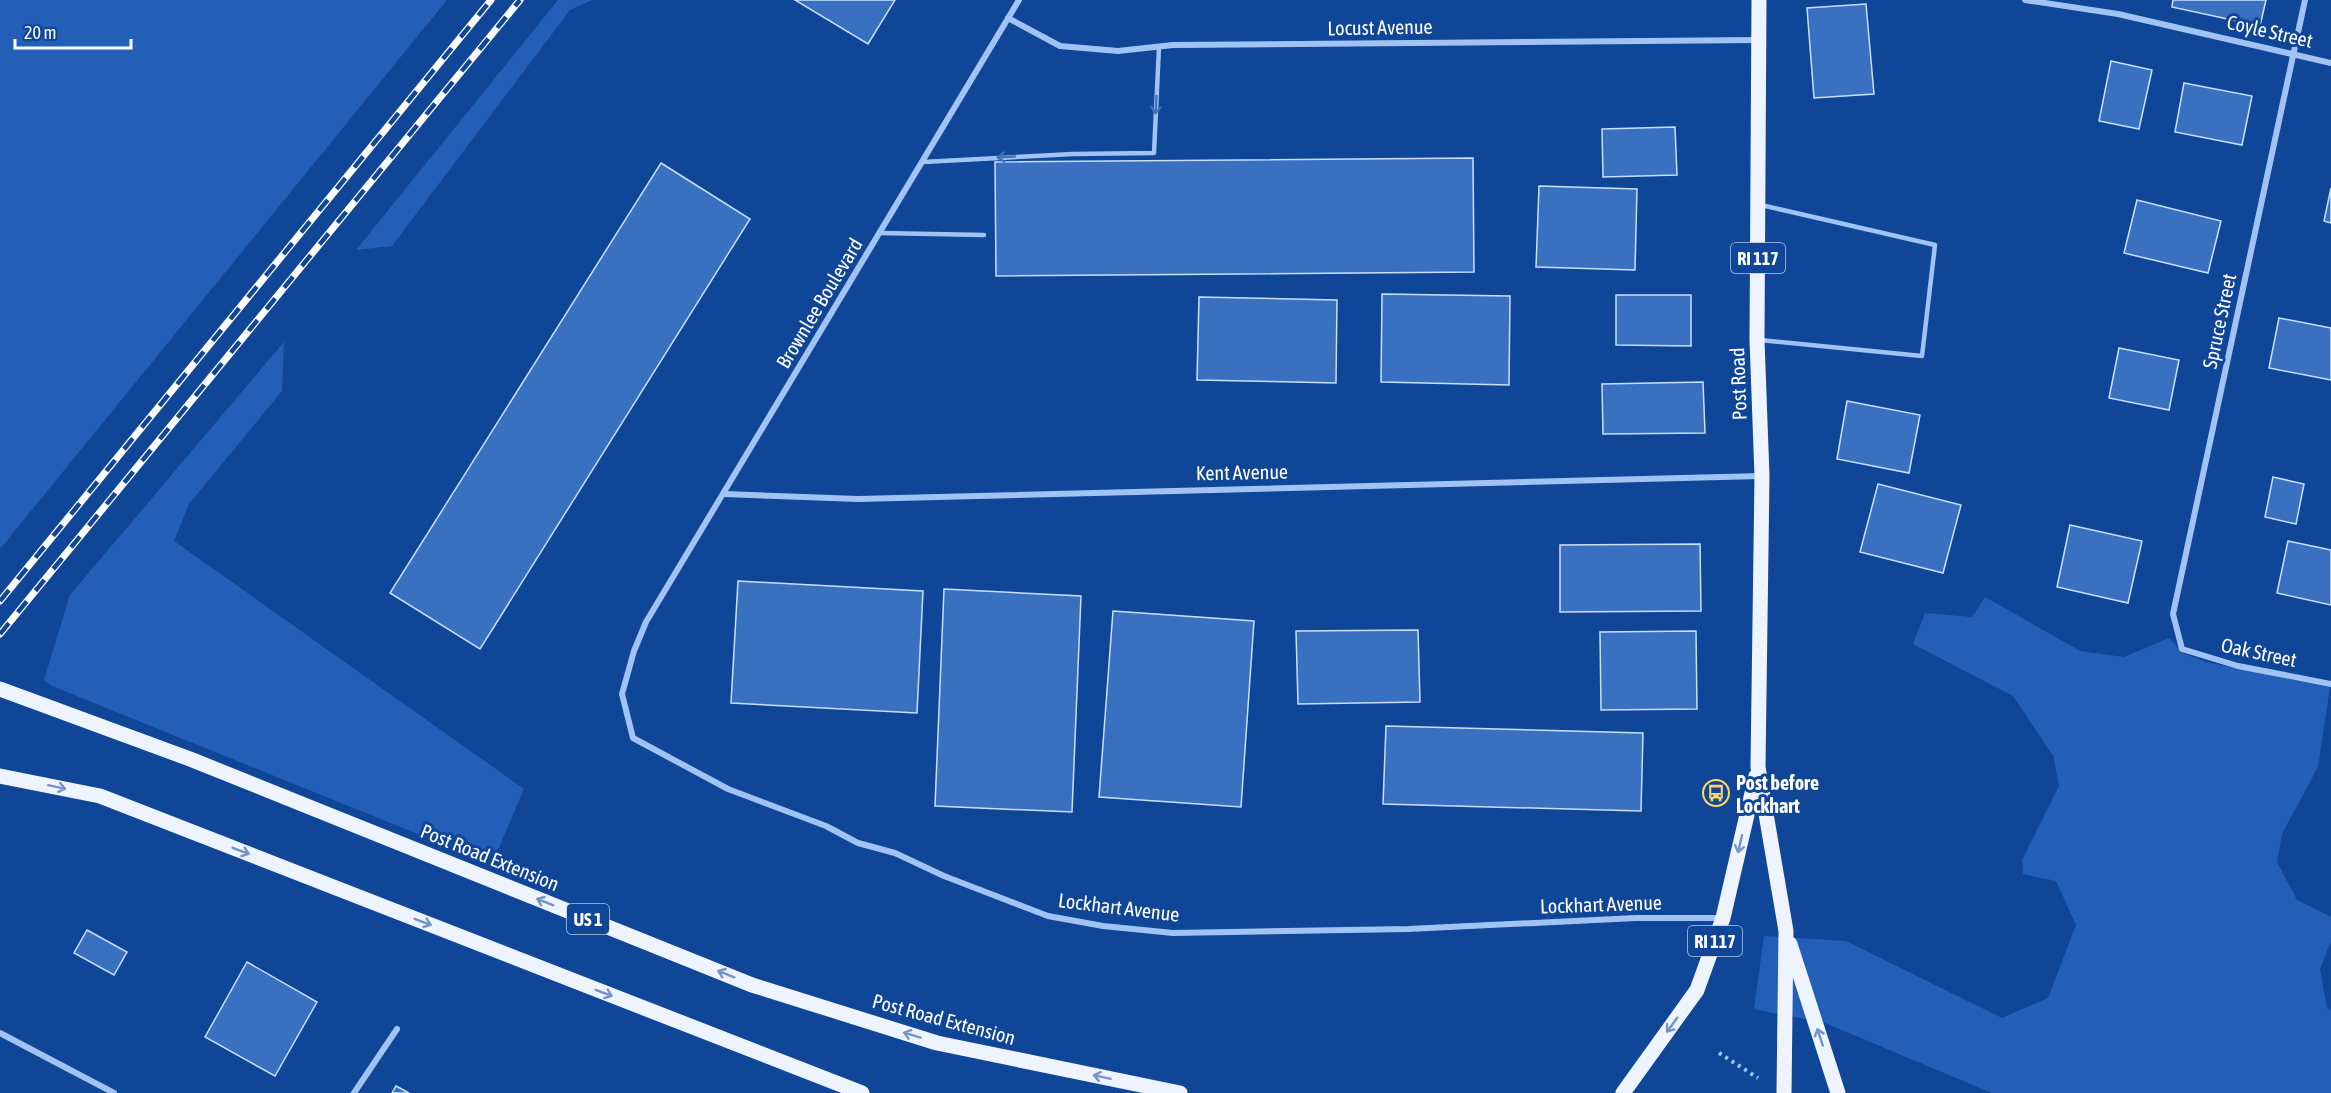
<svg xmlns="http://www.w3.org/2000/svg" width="2331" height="1093" font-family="'Asap Condensed',sans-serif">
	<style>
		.green { fill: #235fb7 }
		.building { fill: #3970c0; stroke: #c9dffe; stroke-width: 1.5 }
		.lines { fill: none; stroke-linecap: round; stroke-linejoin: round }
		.path { stroke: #a1c3f4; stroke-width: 4; stroke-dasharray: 3 4.5; stroke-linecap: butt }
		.lane { stroke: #a1c3f4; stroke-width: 4.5 }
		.street { stroke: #a1c3f4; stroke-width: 6 }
		.primary { stroke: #eef4ff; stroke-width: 15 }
		.rail-casing { stroke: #fff; stroke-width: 7 }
		.rail { stroke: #104697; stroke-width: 4.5; stroke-dasharray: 14; stroke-linecap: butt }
		.oneway { stroke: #4372b8 }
		.oneway2 { stroke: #7494c6 }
		.labels { text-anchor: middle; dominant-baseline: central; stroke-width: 6; stroke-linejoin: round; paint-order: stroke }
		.shield { fill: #104697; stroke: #b7c8e0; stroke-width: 1.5 }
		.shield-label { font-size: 18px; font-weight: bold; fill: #fff }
		.street-label { font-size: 20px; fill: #fff; stroke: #104697 }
		.poi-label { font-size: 20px; font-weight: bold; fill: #fff; stroke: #104697; text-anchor: start }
	</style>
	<rect width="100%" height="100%" fill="#104697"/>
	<g class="green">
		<path d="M0 0H447L0 549Z"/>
		<path d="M558 0H592L570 10 392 246 356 250Z"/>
		<path d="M284 342 282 391 189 504 174 541 524 789 492 864 52 686 44 680 70 595Z"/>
		<path d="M1985 597 2080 651 2124 657 2169 638 2183 653 2206 662 2330 687 2318 767 2282 834 2277 862 2297 900 2331 917V941L2320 969 2327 1008 2331 1011V1093H1992L1825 1023 1754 1009 1764 936 1846 941 2002 1018 2048 998 2076 925 2056 881 2023 874 2022 860 2059 786 2053 756 2013 696 1913 644 1925 613 1972 617Z"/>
	</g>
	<g class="building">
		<path d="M795 0H895L868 44Z"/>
		<path d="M2173 0H2266L2260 26 2172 7Z"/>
		<path d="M1866 4 1874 94 1814 98 1807 8Z"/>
		<path d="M2111 61 2152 70 2139 129 2099 121Z"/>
		<path d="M2184 83 2252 96 2242 145 2175 132Z"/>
		<path d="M1675 127 1677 175 1603 177 1602 129Z"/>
		<path d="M1473 158 1474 272 996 276 995 162Z"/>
		<path d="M661 163 750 219 480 649 390 593Z"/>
		<path d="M1539 186 1637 189 1635 270 1536 267Z"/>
		<path d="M2331 188V223L2324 221Z"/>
		<path d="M2137 200 2221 221 2208 273 2124 253Z"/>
		<path d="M1382 294 1510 296 1509 385 1381 382Z"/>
		<path d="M1616 295H1691V346L1616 345Z"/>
		<path d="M1199 297 1337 300 1336 383 1197 380Z"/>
		<path d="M2279 318 2331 328V380L2269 368Z"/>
		<path d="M2119 348 2179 360 2169 410 2109 398Z"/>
		<path d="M1703 382 1705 433 1603 434 1602 384Z"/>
		<path d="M1847 401 1920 415 1909 473 1837 459Z"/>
		<path d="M2273 477 2304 484 2296 524 2265 517Z"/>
		<path d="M1878 484 1961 505 1943 573 1860 552Z"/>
		<path d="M2070 525 2142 541 2128 603 2057 587Z"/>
		<path d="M2288 541 2331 550V605L2277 593Z"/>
		<path d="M1700 544 1701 611 1560 612V545Z"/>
		<path d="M738 581 923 591 917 713 731 703Z"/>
		<path d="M944 589 1081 596 1072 812 935 806Z"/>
		<path d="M1113 611 1254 621 1241 807 1099 797Z"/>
		<path d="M1418 630 1420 702 1298 704 1296 631Z"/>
		<path d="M1696 631 1697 709 1601 710 1600 632Z"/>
		<path d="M1386 726 1643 733 1641 811 1383 804Z"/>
		<path d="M87 930 127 952 114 975 74 953Z"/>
		<path d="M247 962 317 1002 275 1076 205 1037Z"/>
		<path d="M396 1086 409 1093H392Z"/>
	</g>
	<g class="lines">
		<path class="path" d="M1719 1053 1758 1078"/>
		<g class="lane">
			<path d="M923 162 1073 154 1154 153 1159 47"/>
			<path d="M880 233 984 235"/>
			<path d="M1760 340 1922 356 1935 245 1761 205"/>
		</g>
		<g class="street">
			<path d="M1019 0 646 622 634 651 622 694 633 738 728 789 826 826 858 843 895 853 944 876 1048 916 1103 926 1173 933 1408 929 1636 918H1723"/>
			<path d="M2025 0 2118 14 2331 63"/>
			<path d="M2305 0 2173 614 2182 649 2238 666 2331 684"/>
			<path d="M1008 18 1060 46 1118 51 1173 45 1759 40"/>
			<path d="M724 494 858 499 1761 476"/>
			<path d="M0 1033 114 1093"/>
			<path d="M354 1093 397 1029"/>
		</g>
		<g class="primary">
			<path d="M1759 0 1757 340 1762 476 1758 767 1786 931 1784 1093"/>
			<path d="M0 689 190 759 752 985 937 1043 1180 1093"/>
			<path d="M0 776 100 796 862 1093"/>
			<path d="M1790 944 1838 1093"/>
			<path d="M1623 1093 1697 990 1723 918 1756 776"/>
		</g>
		<defs>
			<g id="rail">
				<path d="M0 601 491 0"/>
				<path d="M0 634 520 0"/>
			</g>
		</defs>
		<use href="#rail" class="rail-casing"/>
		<use href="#rail" class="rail"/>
	</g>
	<defs><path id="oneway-shaft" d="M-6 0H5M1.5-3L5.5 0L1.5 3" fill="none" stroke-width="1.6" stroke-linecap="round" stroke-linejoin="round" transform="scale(1.5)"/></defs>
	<g class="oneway">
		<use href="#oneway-shaft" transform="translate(1156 105) rotate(93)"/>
		<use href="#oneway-shaft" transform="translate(1006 157) rotate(177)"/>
	</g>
	<g class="oneway2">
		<use href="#oneway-shaft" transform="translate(57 787) rotate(12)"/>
		<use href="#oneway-shaft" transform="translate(1740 844) rotate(103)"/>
		<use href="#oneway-shaft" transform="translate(241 851) rotate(21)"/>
		<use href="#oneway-shaft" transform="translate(545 902) rotate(-158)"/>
		<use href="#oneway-shaft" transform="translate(423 922) rotate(21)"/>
		<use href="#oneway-shaft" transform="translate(726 974) rotate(-158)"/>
		<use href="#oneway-shaft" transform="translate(604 993) rotate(21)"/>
		<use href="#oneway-shaft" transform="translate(1672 1025) rotate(126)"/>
		<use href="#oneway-shaft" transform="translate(912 1035) rotate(-163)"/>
		<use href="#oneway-shaft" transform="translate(1820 1037) rotate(-108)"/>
		<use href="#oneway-shaft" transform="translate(1102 1077) rotate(-168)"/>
	</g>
	<defs>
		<symbol id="bus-ring" viewBox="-11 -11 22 22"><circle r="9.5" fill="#104697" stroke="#ffd864" stroke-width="1.5"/><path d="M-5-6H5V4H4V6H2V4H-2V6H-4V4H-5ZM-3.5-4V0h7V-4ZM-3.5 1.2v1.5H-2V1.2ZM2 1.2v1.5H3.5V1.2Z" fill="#ffd864"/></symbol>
	</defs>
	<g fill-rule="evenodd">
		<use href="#bus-ring" x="1701" y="778" width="30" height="30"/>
	</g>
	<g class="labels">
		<g class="shield">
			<rect x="1731" y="243" width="54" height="30" rx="4.5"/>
			<rect x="567" y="904" width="42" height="30" rx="4.5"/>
			<rect x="1688" y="926" width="54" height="30" rx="4.5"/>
		</g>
		<g class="shield-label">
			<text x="1758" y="258">RI 117</text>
			<text x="588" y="919">US 1</text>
			<text x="1715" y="941">RI 117</text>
		</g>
		<g class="street-label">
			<text transform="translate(1380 27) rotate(-1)">Locust Avenue</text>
			<text transform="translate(2270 31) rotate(13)">Coyle Street</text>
			<text transform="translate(819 303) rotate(-59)">Brownlee Boulevard</text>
			<text transform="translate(2219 321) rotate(-78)">Spruce Street</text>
			<text transform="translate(1738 384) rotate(-92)">Post Road</text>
			<text transform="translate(1242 472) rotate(-1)">Kent Avenue</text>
			<text transform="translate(2259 652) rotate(12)">Oak Street</text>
			<text transform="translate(490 857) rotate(22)">Post Road Extension</text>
			<text transform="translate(1601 904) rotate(-2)">Lockhart Avenue</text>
			<text transform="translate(1119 907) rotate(7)">Lockhart Avenue</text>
			<text transform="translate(944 1019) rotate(15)">Post Road Extension</text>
		</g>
		<g class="poi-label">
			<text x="1736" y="782">Post before<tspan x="1736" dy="23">Lockhart</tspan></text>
		</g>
	</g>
	<path d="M15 39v9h116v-9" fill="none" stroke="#ffffff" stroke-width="3"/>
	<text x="24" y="39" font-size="18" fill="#ffffff" stroke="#104697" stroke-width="4.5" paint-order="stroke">20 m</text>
</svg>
